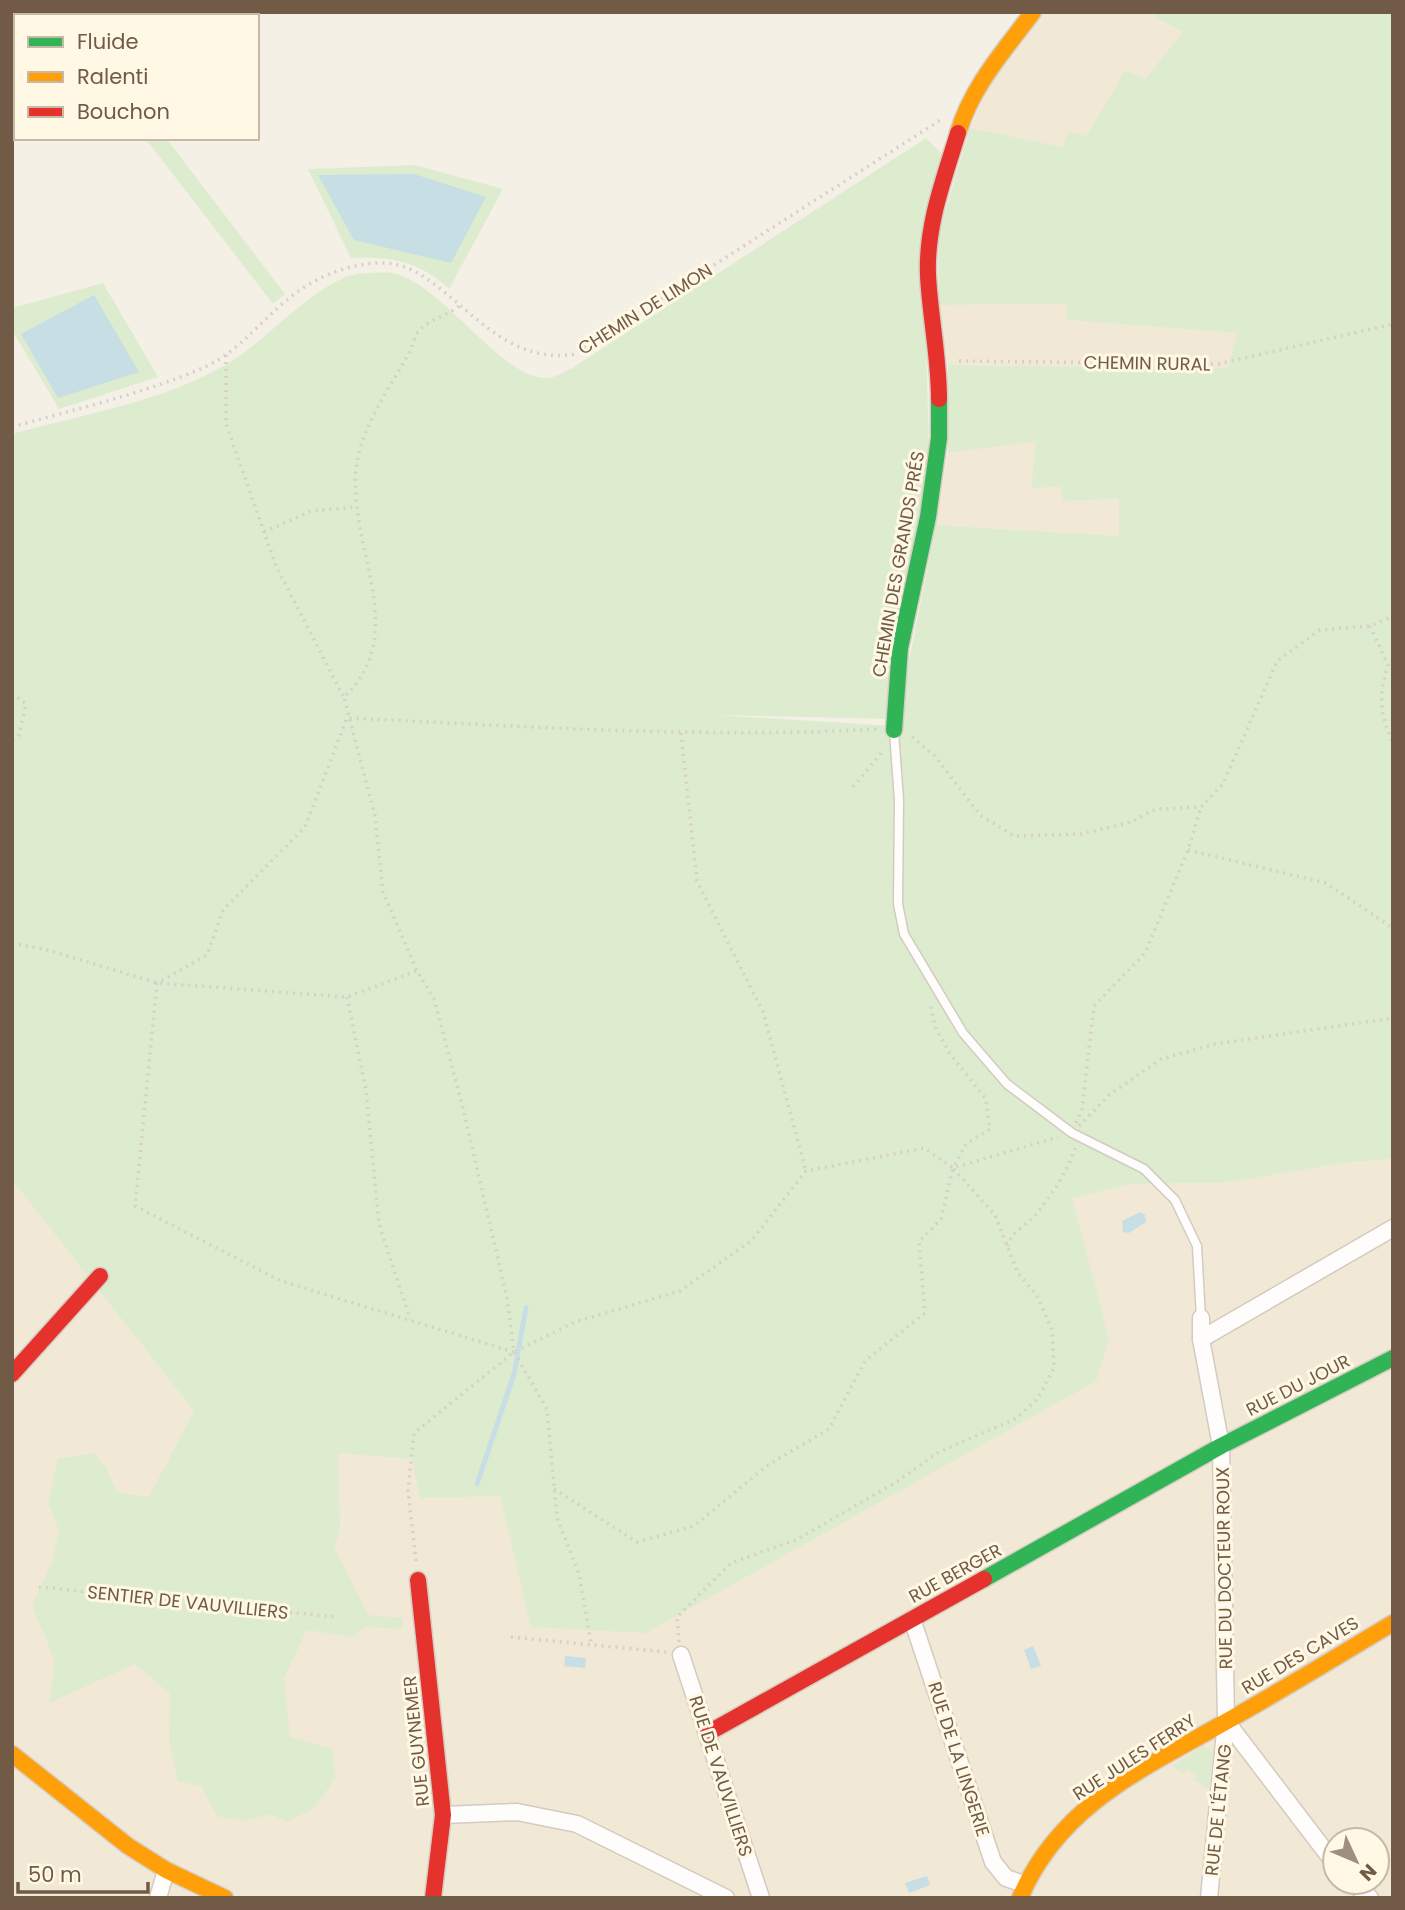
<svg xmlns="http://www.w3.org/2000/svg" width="1405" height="1910" font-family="Poppins,sans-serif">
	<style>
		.residential { fill: #f1e8d5; fill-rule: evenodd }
		.green { fill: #ddeccf }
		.water { fill: #c7dee4 }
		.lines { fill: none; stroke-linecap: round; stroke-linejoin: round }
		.stream { stroke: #c7dee4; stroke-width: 5 }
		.lane-casing { stroke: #d3cbc0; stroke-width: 11 }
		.street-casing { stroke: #d3cbc0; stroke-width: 19 }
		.fast-casing { stroke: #d5cdc2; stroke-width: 19 }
		.slow-casing { stroke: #d5cdc2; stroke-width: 19 }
		.jam-casing { stroke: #d5cdc2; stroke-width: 19 }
		.path { stroke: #d6d0c8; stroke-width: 3.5; stroke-dasharray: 2 5; stroke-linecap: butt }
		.lane { stroke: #fefdfb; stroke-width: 8 }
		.street { stroke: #fefdfb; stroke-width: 16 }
		.fast { stroke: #30b455; stroke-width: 16 }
		.slow { stroke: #ff9f0a; stroke-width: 16 }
		.jam { stroke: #e5322d; stroke-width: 16 }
		.labels { text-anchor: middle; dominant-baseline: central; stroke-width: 6; stroke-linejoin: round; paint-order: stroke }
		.street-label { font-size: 18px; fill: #715b47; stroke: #fff8e4 }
	</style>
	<rect width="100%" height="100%" fill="#f5f0e5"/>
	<g class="residential">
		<path d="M1041 12H1157L1155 17 1183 32 1145 79 1125 70 1087 136 1063 147 970 128 988 88Z"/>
		<path d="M1067 304 1068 320 1237 333 1228 368 948 365 939 305Z"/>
		<path d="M1036 440 1031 488 1061 487 1063 501 1119 499V536L936 525 948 453Z"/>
		<path d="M1393 1159V1898H12V1180L194 1411 114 1646 196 1716 257 1739 312 1619 339 1530 338 1452 412 1459 421 1498 500 1496 532 1627 1109 1338 1071 1198 1132 1184 1224 1183 1350 1162ZM1335 1840H1377V1882H1335Z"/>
	</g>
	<g class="green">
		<path d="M1157 12H1393V1159L1350 1162 1224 1183 1132 1184 1072 1198 1109 1338 1096 1381 646 1633 531 1627 500 1496 420 1498 412 1459 338 1453 340 1530 334 1547 368 1615 403 1618 402 1629 365 1627 353 1637 307 1630 284 1679 290 1737 332 1749 336 1777 315 1807 288 1822 271 1814 242 1821 217 1816 201 1786 178 1781 169 1740 170 1694 135 1664 49 1703 55 1661 32 1605 52 1563 59 1531 48 1503 58 1459 94 1453 106 1468 118 1493 149 1497 194 1411 12 1180V434C90 412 185 399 250 348 275 329 328 276 358 274 369 273 390 271 400 275 446 291 503 378 546 378 554 378 564 372 571 369L926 138 944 156 926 339 930 486 890 719 716 715 896 726 936 525 1119 536V499L1063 501 1061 487 1031 488 1036 441 948 453V365L1228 368 1237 333 1067 320V304L939 305 938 235 970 128 1063 147 1068 132 1087 136 1125 70 1145 79 1183 32 1155 17Z"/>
		<path d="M145 138H166L285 294 273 304Z"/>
		<path d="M415 165 503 189 449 289C419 261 391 257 351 258L308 169Z"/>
		<path d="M103 283 158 377 59 409 12 330V308Z"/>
		<path d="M1203 1746 1213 1753 1209 1790 1195 1780 1197 1776 1188 1770 1184 1774 1172 1766Z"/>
	</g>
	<g class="water">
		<path d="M414 174 486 197 451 263 354 240 318 175Z"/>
		<path d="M94 295 139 372 58 398 21 334Z"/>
		<path d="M1140 1212 1145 1215 1146 1222 1129 1233 1123 1232 1122 1221Z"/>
		<path d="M1033 1646 1041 1666 1031 1669 1024 1650Z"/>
		<path d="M565 1656 586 1658 585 1668 564 1666Z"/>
		<path d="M927 1876 930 1885 909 1893 905 1883Z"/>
	</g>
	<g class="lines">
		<path class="stream" d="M477 1484 514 1374 526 1308"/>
		<defs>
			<path id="lane" d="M894 732 899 800 898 904 904 934 963 1033 1007 1084 1072 1133 1144 1169 1175 1200 1197 1246 1201 1318"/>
			<g id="street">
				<path d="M1201 1318V1339L1221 1446 1226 1721 1335 1864"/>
				<path d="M1201 1339 1393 1228"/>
				<path d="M912 1619 993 1862 1006 1878 1024 1884"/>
				<path d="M681 1655 761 1898"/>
				<path d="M443 1815 517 1812 577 1824 726 1898"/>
				<path d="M1352 1882 1370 1898"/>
				<path d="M158 1898 166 1870"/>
				<path d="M1209 1898 1226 1721"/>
			</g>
			<g id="fast">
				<path d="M894 730 900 648 928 517 939 438V399"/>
				<path d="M984 1579 1221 1446 1393 1358"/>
			</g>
			<g id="slow">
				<path d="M958 133C972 86 1004 51 1033 12"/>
				<path d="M12 1754 128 1846 166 1870 225 1898"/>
				<path d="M1020 1898C1060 1802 1151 1765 1236 1716 1289 1686 1341 1654 1393 1623"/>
			</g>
			<g id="jam">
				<path d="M939 399C939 357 930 316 928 275 926 225 944 179 958 133"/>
				<path d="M12 1374 100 1276"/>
				<path d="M418 1580 443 1815 433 1898"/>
				<path d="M708 1733 984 1579"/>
			</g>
		</defs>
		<use href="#lane" class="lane-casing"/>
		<use href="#street" class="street-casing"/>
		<use href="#fast" class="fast-casing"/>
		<use href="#slow" class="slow-casing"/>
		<use href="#jam" class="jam-casing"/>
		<g class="path">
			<path d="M459 306C447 316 428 319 418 332 414 337 413 345 410 351 392 385 366 419 358 457 341 537 415 631 344 697L375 816 383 892 417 971 434 999 463 1108 507 1298 514 1352 547 1409 557 1518 579 1574 591 1643"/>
			<path d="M226 355V424L276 566 343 696"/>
			<path d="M959 361 1218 364 1393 324"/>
			<path d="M12 427C73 410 149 392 205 367 239 351 259 323 287 300 312 278 351 262 384 263 447 264 489 369 575 354L942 119"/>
			<path d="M264 532 311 511 356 507"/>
			<path d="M1370 626 1388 665C1378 698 1380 712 1393 744"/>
			<path d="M12 693 26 704 19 735 12 741"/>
			<path d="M681 733 697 881 763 1012 806 1171"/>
			<path d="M912 737 935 756 980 815 1014 836 1082 834 1131 822 1156 809 1201 807 1223 784 1277 661 1320 630 1370 626 1393 616"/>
			<path d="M853 787 883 751"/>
			<path d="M1188 850 1326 883 1393 928"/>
			<path d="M12 943 48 950 157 983 347 997 417 971"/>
			<path d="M347 997 366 1090 379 1224 410 1319"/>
			<path d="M1076 1123 1082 1109 1094 1006 1145 953 1188 850 1201 807"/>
			<path d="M1079 1126 1109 1095 1161 1059 1215 1044 1393 1018"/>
			<path d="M1007 1246C1012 1231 1026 1226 1036 1214 1052 1195 1068 1171 1075 1148"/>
			<path d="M514 1352 281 1281 135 1206 157 983 207 955 223 910 305 827 347 718C524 726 700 739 877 729"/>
			<path d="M554 1489 637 1542 694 1526 768 1465 829 1429 865 1361 925 1313 919 1242 941 1219 953 1168"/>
			<path d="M416 1561 408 1490 414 1433 514 1352 575 1322 680 1291 752 1240 806 1171 924 1148 953 1168 1058 1137"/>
			<path d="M39 1587 338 1617"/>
			<path d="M511 1637 666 1652"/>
			<path d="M679 1642 677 1617 731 1563 798 1539 898 1481 937 1453 1017 1418 1038 1398 1054 1368 1052 1330 1037 1296 1018 1273 995 1215 953 1168 966 1144 990 1129 986 1099 950 1054 936 1029 930 1003"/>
		</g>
		<use href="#lane" class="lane"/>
		<use href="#street" class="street"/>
		<use href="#fast" class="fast"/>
		<use href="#slow" class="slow"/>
		<use href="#jam" class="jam"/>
	</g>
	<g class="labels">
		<g class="street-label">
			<text transform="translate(645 309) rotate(-32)">CHEMIN DE LIMON</text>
			<text transform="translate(1147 363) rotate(1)">CHEMIN RURAL</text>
			<text transform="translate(898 564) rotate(-80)">CHEMIN DES GRANDS PRÉS</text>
			<text transform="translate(1298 1385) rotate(-27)">RUE DU JOUR</text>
			<text transform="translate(1224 1568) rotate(-91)">RUE DU DOCTEUR ROUX</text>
			<text transform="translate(955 1573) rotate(-29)">RUE BERGER</text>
			<text transform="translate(188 1602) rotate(6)">SENTIER DE VAUVILLIERS</text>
			<text transform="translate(1300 1655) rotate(-31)">RUE DES CAVES</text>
			<text transform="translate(416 1741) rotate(-96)">RUE GUYNEMER</text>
			<text transform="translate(1134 1757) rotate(-33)">RUE JULES FERRY</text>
			<text transform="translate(959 1759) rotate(72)">RUE DE LA LINGERIE</text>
			<text transform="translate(721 1776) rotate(72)">RUE DE VAUVILLIERS</text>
			<text transform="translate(1218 1810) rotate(-84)">RUE DE L'ÉTANG</text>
		</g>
	</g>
	<rect width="1405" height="1910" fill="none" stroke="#715b47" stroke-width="28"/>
	<rect x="14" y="14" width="245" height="126" fill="#fff8e4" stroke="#c6b9a5" stroke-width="2"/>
	<rect x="28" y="37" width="35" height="10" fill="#30b455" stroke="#c6b9a5" stroke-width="2"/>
	<text x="77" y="49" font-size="21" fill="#715b47">Fluide</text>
	<rect x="28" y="72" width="35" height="10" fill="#ff9f0a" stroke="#c6b9a5" stroke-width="2"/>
	<text x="77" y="84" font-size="21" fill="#715b47">Ralenti</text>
	<rect x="28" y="107" width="35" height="10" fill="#e5322d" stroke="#c6b9a5" stroke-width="2"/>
	<text x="77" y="119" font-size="21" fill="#715b47">Bouchon</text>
	<g transform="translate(1356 1861) rotate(134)"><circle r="33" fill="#fff8e4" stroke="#c6b9a5" stroke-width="2"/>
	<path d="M0-5L12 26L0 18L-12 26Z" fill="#9f8f7e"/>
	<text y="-10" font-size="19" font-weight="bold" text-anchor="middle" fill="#715b47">N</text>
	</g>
	<path d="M18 1882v10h130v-10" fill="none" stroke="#715b47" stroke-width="3.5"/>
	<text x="28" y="1882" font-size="21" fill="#715b47" stroke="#fff8e4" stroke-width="5" paint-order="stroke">50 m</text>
</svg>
